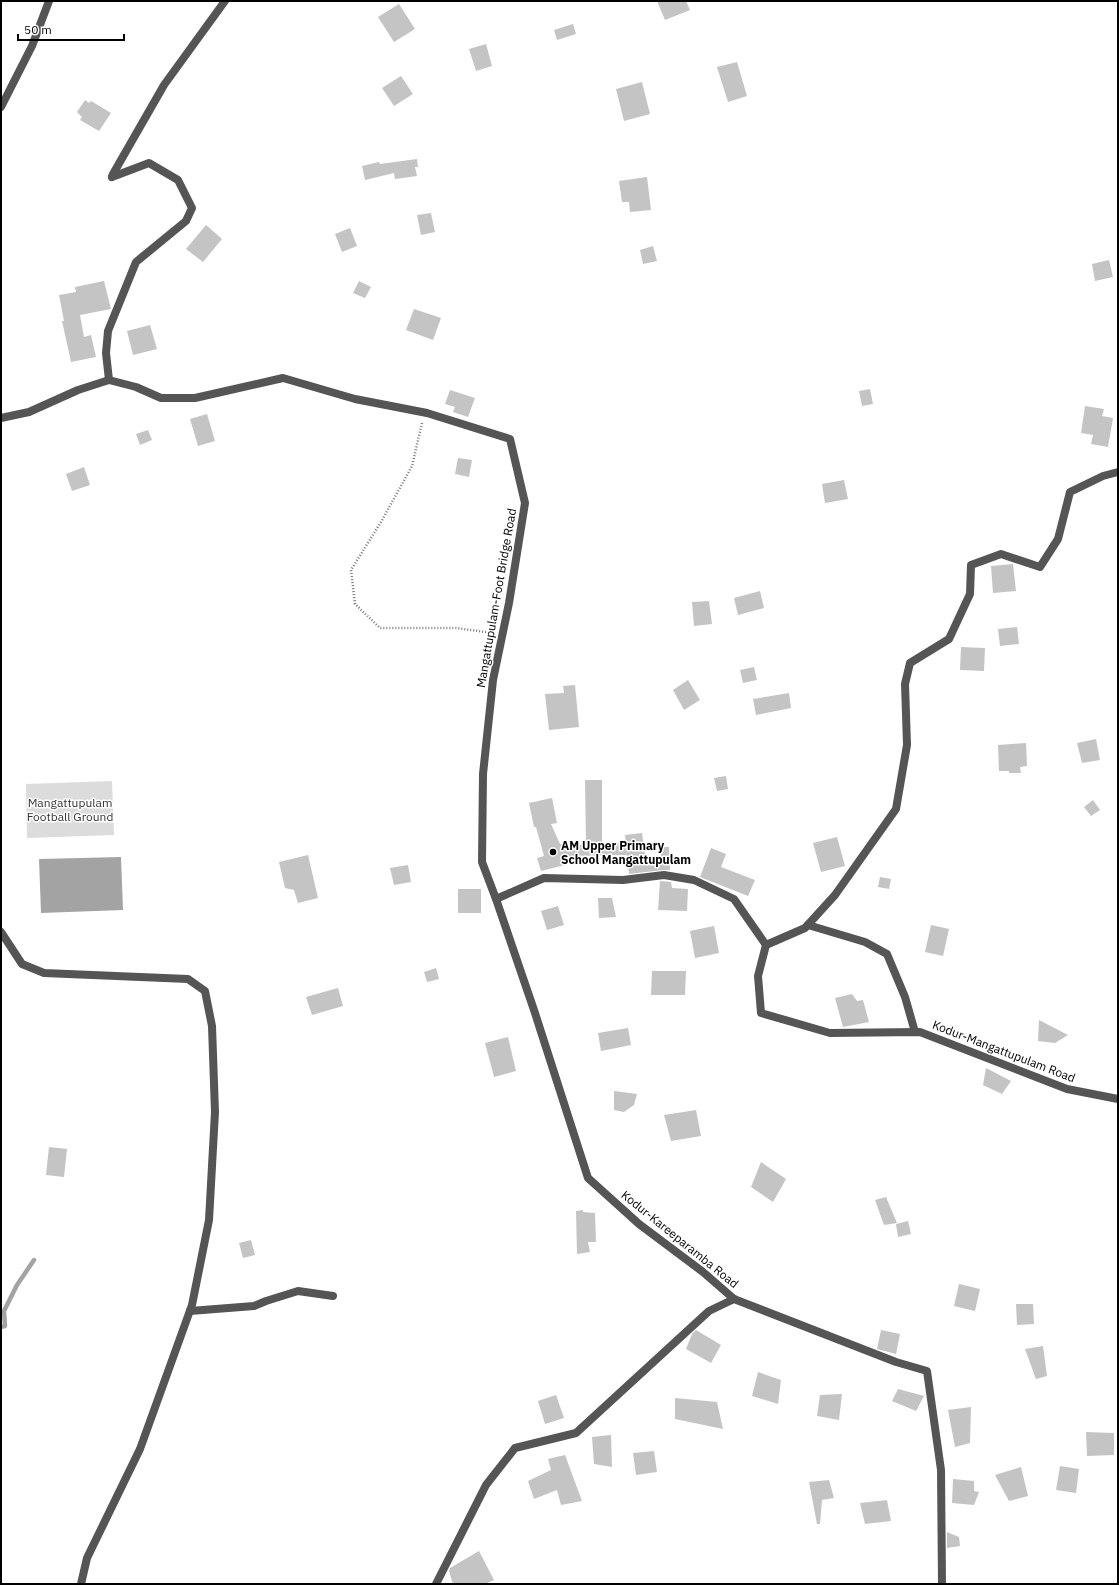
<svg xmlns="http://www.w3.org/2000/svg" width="1119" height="1585" font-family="'IBM Plex Sans',sans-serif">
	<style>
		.green { fill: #dcdcdc }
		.water { fill: #a3a3a3 }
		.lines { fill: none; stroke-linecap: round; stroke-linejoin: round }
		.stream { stroke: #a3a3a3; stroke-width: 4.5 }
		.building { fill: #c4c4c4 }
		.path { stroke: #777; stroke-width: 2.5; stroke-dasharray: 1 2; stroke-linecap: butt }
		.minor { stroke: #555; stroke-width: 8 }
		.poi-dot { fill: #000; stroke: #fff; stroke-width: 1.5 }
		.labels { text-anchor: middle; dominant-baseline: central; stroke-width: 3; stroke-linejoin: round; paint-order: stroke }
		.street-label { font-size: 12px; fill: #000; stroke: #fff }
		.park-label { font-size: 12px; fill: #333; stroke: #fff }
		.poi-label { font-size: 12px; font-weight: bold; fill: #000; stroke: #fff; text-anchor: start }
	</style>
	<rect width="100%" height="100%" fill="#fff"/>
	<path class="green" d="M112 781 114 835 27 838 26 784Z"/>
	<path class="water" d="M121 857 123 910 41 913 39 859Z"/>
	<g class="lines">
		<path class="stream" d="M1 1327 5 1326 4 1311 17 1285 34 1260"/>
	</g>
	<g class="building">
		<path d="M657 1H686L690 10 665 20Z"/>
		<path d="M399 4 415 29 394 42 378 17Z"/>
		<path d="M573 24 576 34 557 40 554 30Z"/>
		<path d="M486 44 492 66 476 71 469 49Z"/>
		<path d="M737 62 747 96 728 102 717 67Z"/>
		<path d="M401 76 413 94 394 106 382 88Z"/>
		<path d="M642 82 650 114 624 121 616 89Z"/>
		<path d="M85 100 89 103 91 101 111 113 99 131 80 120 82 117 77 112Z"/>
		<path d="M417 159 418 167H415L417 176 395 179 394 173 365 180 362 166 379 162 380 164Z"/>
		<path d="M647 177 651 210 630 212 629 202H622L619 181Z"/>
		<path d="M431 213 435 232 421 235 417 215Z"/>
		<path d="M206 225 222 239 203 262 186 249Z"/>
		<path d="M350 228 357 246 342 252 335 234Z"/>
		<path d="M653 246 657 261 643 264 640 250Z"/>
		<path d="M1109 260 1113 277 1095 281 1092 264Z"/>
		<path d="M104 281 111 309 80 315 84 337 91 335 96 357 71 362 62 321H64L59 295 76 292 75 287Z"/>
		<path d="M359 281 371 287 365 298 353 293Z"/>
		<path d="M414 309 441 318 433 340 406 330Z"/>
		<path d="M150 325 157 349 133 355 127 331Z"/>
		<path d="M870 389 873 404 862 406 859 391Z"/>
		<path d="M450 390 475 398 468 417 453 412 455 407 445 404Z"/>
		<path d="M1085 406 1104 409 1102 416 1113 418 1108 447 1091 444 1093 435 1081 433Z"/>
		<path d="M207 414 215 441 198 446 190 419Z"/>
		<path d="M148 430 152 440 140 445 136 434Z"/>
		<path d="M458 458 472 460 469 477 455 474Z"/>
		<path d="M84 467 90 485 72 491 66 474Z"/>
		<path d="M844 480 848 499 825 503 822 484Z"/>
		<path d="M1013 564 1016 591 993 593 991 566Z"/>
		<path d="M760 591 764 608 738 615 734 598Z"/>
		<path d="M709 601 712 624 694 626 692 602Z"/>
		<path d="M1017 627 1019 644 1000 646 998 629Z"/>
		<path d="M961 647 985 648 984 671 960 670Z"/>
		<path d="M754 667 757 680 743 683 740 670Z"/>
		<path d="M688 680 700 700 684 710 673 690Z"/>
		<path d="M575 685 579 727 549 730 545 694 564 693 563 686Z"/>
		<path d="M789 693 791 708 756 715 753 699Z"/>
		<path d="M1096 739 1100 760 1082 763 1077 743Z"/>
		<path d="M1026 743 1027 766 1020 767 1021 773H1009V771H999L998 745Z"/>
		<path d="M726 776 728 789 717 791 714 778Z"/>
		<path d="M585 780H602V844L626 843 625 835 642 833 646 862 661 861V847H669L670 870H663L629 874 627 855 571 856 573 863 541 871 537 858 544 856 536 827H534L529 803 552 798 557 823 551 824 560 844 586 845Z"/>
		<path d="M1093 800 1100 810 1091 816 1084 807Z"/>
		<path d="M837 837 845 866 821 872 813 843Z"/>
		<path d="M711 848 726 854 721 867 755 880 748 896 700 877Z"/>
		<path d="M308 855 318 898 298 903 294 890 285 888 279 862Z"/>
		<path d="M408 865 411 882 394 885 390 868Z"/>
		<path d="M880 877 891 879 889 889 878 887Z"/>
		<path d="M660 881 671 882 672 888 688 889 687 911 658 910Z"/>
		<rect x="458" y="889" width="23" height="24"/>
		<path d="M598 898H612L616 917 599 918Z"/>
		<path d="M558 906 564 925 547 930 541 911Z"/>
		<path d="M931 925 949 929 943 956 925 952Z"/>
		<path d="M714 926 719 953 695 958 690 931Z"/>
		<path d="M436 968 439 979 427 982 424 972Z"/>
		<path d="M652 971H686L685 995H651Z"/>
		<path d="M338 988 343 1006 312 1015 306 997Z"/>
		<path d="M852 994 857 1001 863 1000 869 1022 843 1027 835 998Z"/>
		<path d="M1039 1020 1068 1035 1055 1043 1038 1041Z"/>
		<path d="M628 1028 631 1045 601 1051 598 1033Z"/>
		<path d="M508 1037 516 1071 494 1077 485 1043Z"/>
		<path d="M986 1068 1011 1081 1002 1094 983 1085Z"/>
		<path d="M614 1091 637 1094 634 1105 624 1112 614 1110Z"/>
		<path d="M696 1110 701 1136 671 1141 664 1115Z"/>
		<path d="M49 1147 67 1149 64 1177 46 1175Z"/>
		<path d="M761 1162 786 1179 773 1202 751 1187Z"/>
		<path d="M886 1197 897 1223 884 1225 875 1200Z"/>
		<path d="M583 1210V1212L595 1213 596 1242H588L590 1252 577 1254 576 1211Z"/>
		<path d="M908 1221 911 1234 898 1237 896 1224Z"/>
		<path d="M251 1240 255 1255 243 1258 239 1243Z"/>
		<path d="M959 1284 980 1289 975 1311 954 1306Z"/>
		<path d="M1016 1304H1033L1034 1324 1017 1325Z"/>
		<path d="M696 1330 721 1345 711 1363 686 1349 692 1334Z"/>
		<path d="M881 1330 900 1334 896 1354 877 1349Z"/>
		<path d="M1043 1346 1047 1376 1036 1379 1025 1349Z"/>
		<path d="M758 1372 781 1380 778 1404 752 1396Z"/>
		<path d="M898 1389 924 1396 916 1411 892 1401Z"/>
		<path d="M842 1394 839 1420 817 1416 820 1395Z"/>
		<path d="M556 1395 564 1418 545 1424 538 1401Z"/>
		<path d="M675 1398 717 1402 723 1429 675 1419Z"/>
		<path d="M971 1407 970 1443 955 1447 948 1410Z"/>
		<path d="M1086 1432 1114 1433V1455L1087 1456Z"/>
		<path d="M611 1435 612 1467 594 1464 592 1437Z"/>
		<path d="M654 1451 657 1472 636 1475 633 1453Z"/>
		<path d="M565 1455 582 1501 561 1505 557 1490 534 1499 528 1481 551 1470 548 1459Z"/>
		<path d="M1060 1466 1079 1469 1076 1493 1056 1490Z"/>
		<path d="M1021 1467 1028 1496 1009 1501 995 1475Z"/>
		<path d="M953 1479 974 1481V1491L979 1492 974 1505 952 1503Z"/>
		<path d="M829 1480 834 1498 822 1500 820 1524H817L809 1482Z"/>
		<path d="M887 1500 891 1521 865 1524 860 1503Z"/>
		<path d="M947 1532 959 1537 960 1546 947 1548Z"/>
		<path d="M479 1551 494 1580 485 1584H453L449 1571 450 1568Z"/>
	</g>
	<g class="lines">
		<path class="path" d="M422 423 412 466 381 522 351 570 355 604 380 628H456L493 633"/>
		<g class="minor">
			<path d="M1 107 32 46 49 1"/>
			<path d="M112 177 113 174 164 85 225 1"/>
			<path d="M109 380 106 353 108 331 136 262 186 221 192 208 178 180 149 163 112 177"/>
			<path d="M1 418 29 412 78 390 109 380 136 387 161 398H195L283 378 355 399 427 413 510 439 525 503 509 603 493 680 483 774 482 862 496 899 534 1010 588 1178 639 1224 703 1272 734 1299 896 1362 927 1371 941 1470 942 1584"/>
			<path d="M496 899 544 878 623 880 664 875 694 880 734 899 766 945"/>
			<path d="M808 925 865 942 887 954 905 997 915 1032"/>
			<path d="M1 932 22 964 44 973 188 979 205 991 212 1026 215 1112 209 1220 192 1305 140 1449 87 1558 81 1584"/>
			<path d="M766 945 805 928 835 895 896 809 907 745 905 684 910 663 949 639 970 594 971 565 1001 554 1040 567 1058 539 1070 492 1103 476 1118 472"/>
			<path d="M766 945 758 976 761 1013 830 1033 920 1032 1067 1089 1118 1099"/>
			<path d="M190 1311 254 1306 266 1301 298 1291 333 1296"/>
			<path d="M436 1584 486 1485 515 1448 576 1433 709 1311 734 1299"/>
		</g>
	</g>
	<circle class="poi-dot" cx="553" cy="852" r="4"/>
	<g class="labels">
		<g class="street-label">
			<text transform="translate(496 598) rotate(-80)">Mangattupulam-Foot Bridge Road</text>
			<text transform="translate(1004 1051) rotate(21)">Kodur-Mangattupulam Road</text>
			<text transform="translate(680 1239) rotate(39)">Kodur-Kareeparamba Road</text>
		</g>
		<g class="park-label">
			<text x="70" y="802">Mangattupulam<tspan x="70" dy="14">Football Ground</tspan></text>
		</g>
		<g class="poi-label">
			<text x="561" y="845">AM Upper Primary<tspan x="561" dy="14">School Mangattupulam</tspan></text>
		</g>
	</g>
	<rect width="1119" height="1585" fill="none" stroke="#000000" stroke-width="4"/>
	<path d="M18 34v6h106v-6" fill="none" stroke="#000000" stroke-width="2"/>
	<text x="24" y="34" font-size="12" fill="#000000" stroke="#ffffff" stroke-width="3" paint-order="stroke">50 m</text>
</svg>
